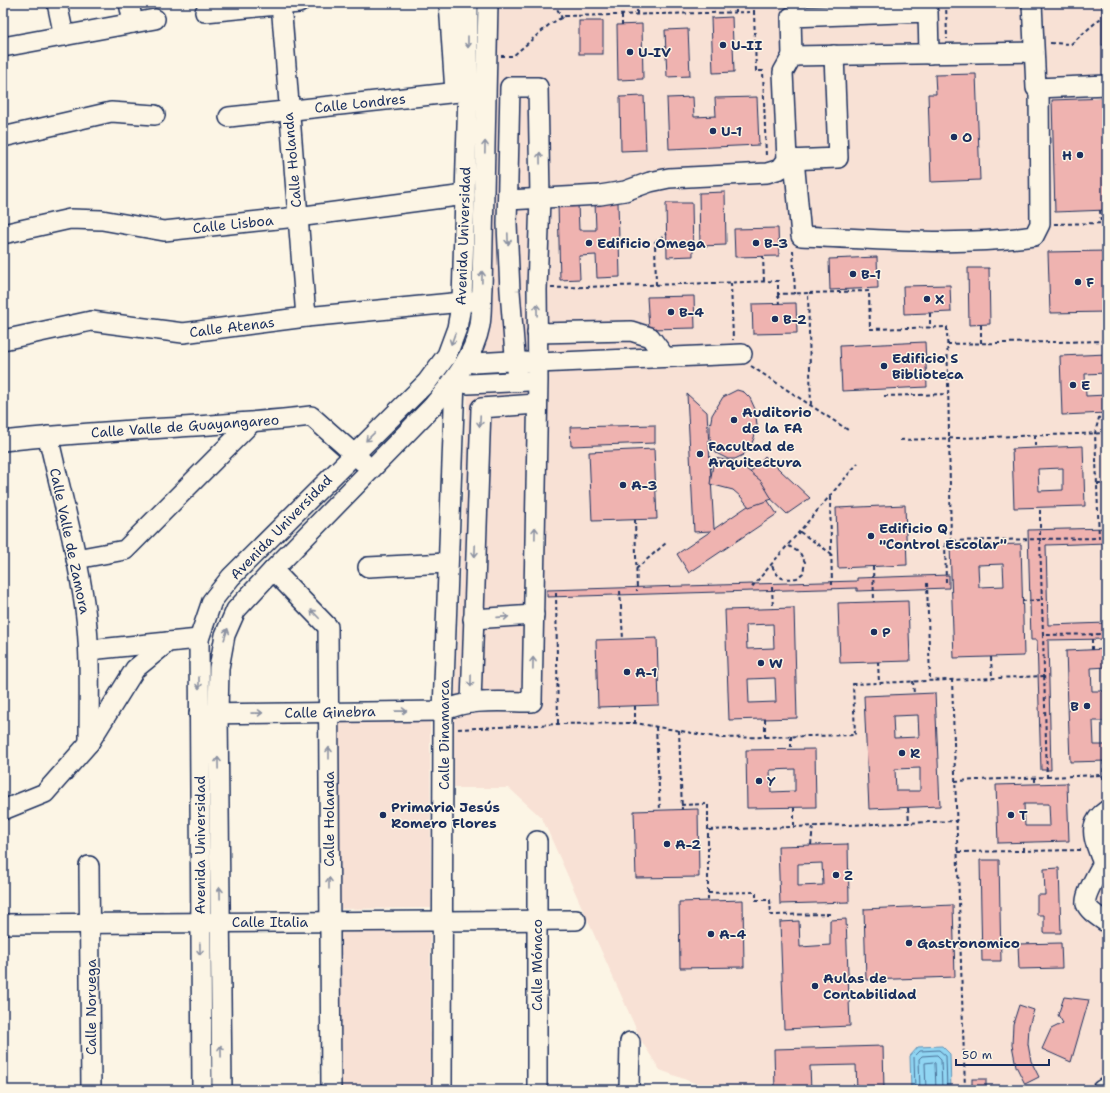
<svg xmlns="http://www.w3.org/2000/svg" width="1110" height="1093" font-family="'Shantell Sans',sans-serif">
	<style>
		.built { fill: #f8e1d5 }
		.water { fill: #90d5f2; stroke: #6193b7 }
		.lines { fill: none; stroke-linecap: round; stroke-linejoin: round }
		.shore { stroke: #4a7199; stroke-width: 1 }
		.building { fill: #efb3b0; stroke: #1b2f5e; fill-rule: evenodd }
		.minor-casing { stroke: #1b2f5e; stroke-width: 22 }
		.path { stroke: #1b2f5e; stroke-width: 2; stroke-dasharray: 4 3; stroke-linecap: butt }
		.minor { stroke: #fcf5e5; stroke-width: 19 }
		.oneway { stroke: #8c92a2 }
		.poi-dot { fill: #1b2f5e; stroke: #fcf5e5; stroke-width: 1.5 }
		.labels { text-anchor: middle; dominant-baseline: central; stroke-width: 3; stroke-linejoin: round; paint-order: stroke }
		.poi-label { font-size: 14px; font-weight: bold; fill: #1b2f5e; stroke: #fcf5e5; text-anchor: start }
		.street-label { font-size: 14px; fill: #1b2f5e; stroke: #fcf5e5 }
	</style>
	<rect width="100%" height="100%" fill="#fcf5e5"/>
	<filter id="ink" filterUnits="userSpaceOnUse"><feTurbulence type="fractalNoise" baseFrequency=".025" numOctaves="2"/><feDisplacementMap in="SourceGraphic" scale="8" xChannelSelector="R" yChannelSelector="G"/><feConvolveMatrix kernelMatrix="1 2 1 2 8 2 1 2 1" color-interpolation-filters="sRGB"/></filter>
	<g filter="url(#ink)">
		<g class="built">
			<path d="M496 3H1107V1077L1086 1090H713L660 1070 642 1042 542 818 509 788H454V722L468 384 487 323 495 144Z"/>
			<path d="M335 722H430L431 908 336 909Z"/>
			<path d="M430 929 431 1090H340L338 930Z"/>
		</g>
		<path class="water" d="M942 1046 950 1054 951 1090H911L910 1056 918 1047Z"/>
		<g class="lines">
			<g class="shore">
				<path d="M915 1090 914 1057 920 1051 939 1050 946 1056 947 1090"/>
				<path d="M920 1090 919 1059 922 1056 937 1055 941 1059 942 1090"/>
				<path d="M926 1090 925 1063 933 1062 935 1063 936 1090"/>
			</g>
		</g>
		<g class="building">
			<rect x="525" y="3" width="20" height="3"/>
			<path d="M562 3H585V4L562 5Z"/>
			<rect x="1102" y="3" width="5" height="42"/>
			<path d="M732 17 734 72 713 73 711 18Z"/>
			<rect x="579" y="21" width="24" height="33"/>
			<path d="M642 24 643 79 618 80 617 25Z"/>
			<path d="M688 29 690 76 667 77 665 30Z"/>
			<path d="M976 74 980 180 931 182 928 94H936L935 75Z"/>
			<path d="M644 96 646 150 621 151 620 97Z"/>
			<path d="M693 97 694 117 716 116 715 98 757 97 759 145 669 149 667 98Z"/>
			<path d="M1107 98V210L1055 212 1052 100Z"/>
			<path d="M725 192 726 245 700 246 699 193Z"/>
			<path d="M595 202H618L620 277 597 278 596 255 579 256 580 279 560 280 558 204 578 203 579 230H596Z"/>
			<path d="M666 203H692L693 256 667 257Z"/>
			<path d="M778 228 779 256 735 257 734 229Z"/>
			<path d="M1107 251V312L1050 313 1048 252Z"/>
			<path d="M877 257 878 288 830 290 829 259Z"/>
			<path d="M968 268H989L990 324 969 325Z"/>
			<path d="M950 285 951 312 904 314 903 286Z"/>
			<path d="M694 296 695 328 649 329 647 297Z"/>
			<path d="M796 303 797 333 753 334 752 304Z"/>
			<path d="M925 342 927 387 842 391 840 346Z"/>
			<path d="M1107 354V373L1085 374 1086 396 1107 395V413L1062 415 1060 356Z"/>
			<path d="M737 390 744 392 750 398 755 409 757 425 754 438 750 448 743 455 735 459H728L716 453 713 447 710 438V426L712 415 723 397Z"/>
			<path d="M687 394 707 412 714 529 764 495 777 514 689 573 677 554 711 531 694 532Z"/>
			<path d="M655 425V443L571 446 570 427Z"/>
			<path d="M1083 446 1085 506 1014 508 1012 449ZM1063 468V490L1039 491 1038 469Z"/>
			<path d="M654 449 657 519 592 521 589 452Z"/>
			<path d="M765 456 810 498 787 514 747 476Z"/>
			<path d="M714 458 732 461 745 468 761 481 772 499 749 507 741 497 733 490 710 484Z"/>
			<path d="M905 505 907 565 838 568 836 508Z"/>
			<path d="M1107 528V543L1046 545 1048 625 1107 623V639L1048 640 1051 770H1041L1037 640H1031L1028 530Z"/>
			<path d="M1021 544 1024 656 954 658 950 546ZM1003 564 1004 586 979 587 978 565Z"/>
			<path d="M949 575V588L857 591V588L547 597V590L857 581V578Z"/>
			<path d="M908 601 910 661 840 663 838 603Z"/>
			<path d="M794 608 797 718 729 720 725 610ZM773 624 774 648 747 649 746 625ZM775 678 776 702 749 703 748 679Z"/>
			<path d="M657 638 659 705 598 707 596 640Z"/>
			<path d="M1107 649V667L1091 668 1092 691H1107V721H1093L1094 745H1107V761L1070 762 1066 651Z"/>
			<path d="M935 693 940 806 869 809 864 696ZM918 715 919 737 894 738 893 716ZM920 768V791H896L895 769Z"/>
			<path d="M815 749 816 807 747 808 746 750ZM795 769V791L771 792 770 770Z"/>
			<path d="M1067 783 1069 841 998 843 996 785ZM1024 804H1049L1050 826H1025Z"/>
			<path d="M698 809 699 877 636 878 634 811Z"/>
			<path d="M848 844 849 902 780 904 778 846ZM822 863 823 885 798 886V864Z"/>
			<path d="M980 860H999L1001 961H982Z"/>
			<path d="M1059 868 1061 933H1044V915H1037V895H1045L1044 869Z"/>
			<path d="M743 900 744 967 680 968 679 902Z"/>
			<path d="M953 905 955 977 866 980 864 909Z"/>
			<path d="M846 919 850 1026 784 1029 780 922 799 921 800 947 830 945V920Z"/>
			<path d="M1061 943 1062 968 1019 969 1018 944Z"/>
			<path d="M1064 997 1089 1000 1071 1062 1042 1049 1051 1029 1063 1023 1058 1015Z"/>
			<path d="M1019 1005 1034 1010 1029 1026 1028 1044 1031 1061 1039 1077 1025 1084 1016 1066 1012 1045 1013 1024Z"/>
			<path d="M883 1046 884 1090H857L856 1065 810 1066 811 1090H775L774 1049Z"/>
			<rect x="972" y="1079" width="14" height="11"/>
		</g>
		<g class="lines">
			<defs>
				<g id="minor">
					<path d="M57 3 64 36"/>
					<path d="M129 3 133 23"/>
					<path d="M281 3 306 317"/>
					<path d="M449 3 455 92"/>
					<path d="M1032 3 1036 88 1107 85"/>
					<path d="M205 12 299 3"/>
					<path d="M3 47 155 19"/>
					<path d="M792 56 791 17 928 12 929 54"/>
					<path d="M229 117 468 91"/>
					<path d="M3 137 111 112 155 115"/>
					<path d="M794 159 801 236C878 239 957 247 1034 236L1040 224 1039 88"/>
					<path d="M787 160 838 158 834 55"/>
					<path d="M508 200 600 195 625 191 650 182 669 178 767 173 780 169 787 160 783 72 792 56 1034 52"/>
					<path d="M3 234 70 219 102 220 164 231 297 217 465 195"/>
					<path d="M537 333 631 331 650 337 665 357"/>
					<path d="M3 340 91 321 183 333 306 317 473 301"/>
					<path d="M467 359 474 363 510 361 538 363 742 354"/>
					<path d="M455 380 468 384 529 381"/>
					<path d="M48 436C61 493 77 551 85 609 91 653 89 699 89 743"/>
					<path d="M3 441C105 429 209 428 311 416L363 462"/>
					<path d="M76 559 125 550 251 423"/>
					<path d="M368 567 447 563"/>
					<path d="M273 570 328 627 331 1090"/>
					<path d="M473 619 534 615"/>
					<path d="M89 650 168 642"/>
					<path d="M471 703 481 408 536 404"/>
					<path d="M199 714 443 711C470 698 503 702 532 702L538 380 537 290 540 197 538 87H510L507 224 510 291 517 381"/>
					<path d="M3 810 45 793 89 743 135 669 168 642 199 639"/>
					<path d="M1107 810C1091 821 1091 832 1098 850 1100 856 1102 862 1107 866"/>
					<path d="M1103 863C1099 871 1084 895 1086 904 1089 912 1101 918 1107 923"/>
					<path d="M89 866 91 1090"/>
					<path d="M3 924 576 920"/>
					<path d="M202 1090 199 639 212 601 231 577 427 382 447 355 457 328 462 301 468 91V3"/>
					<path d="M222 1090 218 714 219 668 225 635 236 610 273 570 432 407C452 383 474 357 480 325 482 313 481 300 482 288L488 3"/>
					<path d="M442 1090 443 711 455 380"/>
					<path d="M537 1090V841"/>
					<path d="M629 1090 630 1042"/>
					<path d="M1102 1090 1107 1087"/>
				</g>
			</defs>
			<use href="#minor" class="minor-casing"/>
			<g class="path">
				<path d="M554 3 562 18"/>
				<path d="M637 3V15"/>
				<path d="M736 3V12"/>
				<path d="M754 3V12"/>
				<path d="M946 3 947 39"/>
				<path d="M622 15V25"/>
				<path d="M1050 43 1071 44 1102 17"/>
				<path d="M501 56H513L550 24 565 16 754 12 756 71H763L766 157"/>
				<path d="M1100 210 1101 223"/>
				<path d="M1054 224 1107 223"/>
				<path d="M793 250 795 294"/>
				<path d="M763 256 764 282"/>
				<path d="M731 283 733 340"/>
				<path d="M656 285 655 242 667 234"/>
				<path d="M551 288 778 281V294L808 293 811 407"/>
				<path d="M809 293 869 291 870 329 947 327 951 541"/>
				<path d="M778 294 779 304"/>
				<path d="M930 313V328"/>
				<path d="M981 325V343"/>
				<path d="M947 344 1107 341"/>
				<path d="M751 366 848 430"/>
				<path d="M884 396 948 394"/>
				<path d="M1035 435V448"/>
				<path d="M900 440 1107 433"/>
				<path d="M1097 484H1107"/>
				<path d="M830 497 832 585"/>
				<path d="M635 520 637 591"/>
				<path d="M800 532 832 554"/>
				<path d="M772 566C779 579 782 580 797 578L803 573 805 562 800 553 789 546"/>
				<path d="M873 566 874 602"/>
				<path d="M636 569 666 543"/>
				<path d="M946 582 945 541 1040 539V507"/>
				<path d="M927 583 930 680"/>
				<path d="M752 587 858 463"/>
				<path d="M772 587 773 609"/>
				<path d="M620 591 623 639"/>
				<path d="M556 593 558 723"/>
				<path d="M1022 601 1042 600"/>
				<path d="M1043 635 1040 539 1099 538 1095 433 1100 414"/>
				<path d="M1092 650V634"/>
				<path d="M991 657 992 678"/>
				<path d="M878 662 879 683"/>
				<path d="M952 679 965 1090"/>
				<path d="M913 681 914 694"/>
				<path d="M635 706V723"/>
				<path d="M765 719V737"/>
				<path d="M656 727 660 810"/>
				<path d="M458 729 558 724 635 723 721 738 855 735 853 684 1044 676"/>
				<path d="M679 730 682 810"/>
				<path d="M791 736V749"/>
				<path d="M1104 761 1103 780 1107 779"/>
				<path d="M1047 777 1103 775"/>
				<path d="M1035 778V784"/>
				<path d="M955 781 1047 777 1043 635 1107 634"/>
				<path d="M681 805 708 804V901"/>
				<path d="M794 808V827"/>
				<path d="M908 808 909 823"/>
				<path d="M709 830 957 821"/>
				<path d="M811 845 813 826"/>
				<path d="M1023 851V842"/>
				<path d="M958 852 1082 850"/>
				<path d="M708 893 756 892V900H770L771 915 833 914"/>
			</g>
			<use href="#minor" class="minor"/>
		</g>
		<defs><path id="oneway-shaft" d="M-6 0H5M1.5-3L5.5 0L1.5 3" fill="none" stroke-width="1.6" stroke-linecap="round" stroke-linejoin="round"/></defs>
		<g class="oneway">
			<use href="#oneway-shaft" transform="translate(468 42) rotate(90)"/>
			<use href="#oneway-shaft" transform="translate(485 147) rotate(-89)"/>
			<use href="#oneway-shaft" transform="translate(540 158) rotate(-91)"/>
			<use href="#oneway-shaft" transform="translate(508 239) rotate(88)"/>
			<use href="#oneway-shaft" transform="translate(482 277) rotate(-89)"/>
			<use href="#oneway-shaft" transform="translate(537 310) rotate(-91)"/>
			<use href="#oneway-shaft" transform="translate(453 339) rotate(110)"/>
			<use href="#oneway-shaft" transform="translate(480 421) rotate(92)"/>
			<use href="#oneway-shaft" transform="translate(370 437) rotate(136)"/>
			<use href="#oneway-shaft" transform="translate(535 533) rotate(-89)"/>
			<use href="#oneway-shaft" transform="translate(475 551) rotate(92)"/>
			<use href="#oneway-shaft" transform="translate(315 614) rotate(-134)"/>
			<use href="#oneway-shaft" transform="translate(503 617) rotate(-4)"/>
			<use href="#oneway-shaft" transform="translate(226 634) rotate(-72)"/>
			<use href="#oneway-shaft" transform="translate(533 663) rotate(-89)"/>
			<use href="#oneway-shaft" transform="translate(471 681) rotate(91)"/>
			<use href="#oneway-shaft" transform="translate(199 683) rotate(90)"/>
			<use href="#oneway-shaft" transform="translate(401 711) rotate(-1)"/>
			<use href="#oneway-shaft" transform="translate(257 713) rotate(-1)"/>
			<use href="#oneway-shaft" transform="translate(329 753) rotate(-90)"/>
			<use href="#oneway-shaft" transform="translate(218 763) rotate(-91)"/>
			<use href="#oneway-shaft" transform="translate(329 883) rotate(-90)"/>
			<use href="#oneway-shaft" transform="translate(220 893) rotate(-91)"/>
			<use href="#oneway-shaft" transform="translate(200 949) rotate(89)"/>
			<use href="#oneway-shaft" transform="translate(221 1051) rotate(-91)"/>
		</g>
	</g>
	<g class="poi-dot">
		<circle cx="723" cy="45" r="4"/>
		<circle cx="630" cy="52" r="4"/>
		<circle cx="713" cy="131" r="4"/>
		<circle cx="954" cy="137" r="4"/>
		<circle cx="1080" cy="155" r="4"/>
		<circle cx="589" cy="243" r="4"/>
		<circle cx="756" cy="243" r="4"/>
		<circle cx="853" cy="274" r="4"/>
		<circle cx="1078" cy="282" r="4"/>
		<circle cx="927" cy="299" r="4"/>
		<circle cx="671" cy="312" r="4"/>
		<circle cx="775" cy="319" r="4"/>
		<circle cx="884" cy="366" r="4"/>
		<circle cx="1073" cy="385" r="4"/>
		<circle cx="734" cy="420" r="4"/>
		<circle cx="700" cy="454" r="4"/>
		<circle cx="623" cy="485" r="4"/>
		<circle cx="871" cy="536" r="4"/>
		<circle cx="874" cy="632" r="4"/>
		<circle cx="761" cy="663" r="4"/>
		<circle cx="627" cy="672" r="4"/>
		<circle cx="1087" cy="706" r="4"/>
		<circle cx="902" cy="753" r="4"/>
		<circle cx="759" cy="781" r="4"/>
		<circle cx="383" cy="815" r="4"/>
		<circle cx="1011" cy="815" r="4"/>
		<circle cx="667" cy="844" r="4"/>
		<circle cx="836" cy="875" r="4"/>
		<circle cx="711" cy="934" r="4"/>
		<circle cx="909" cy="943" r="4"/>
		<circle cx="815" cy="986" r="4"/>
	</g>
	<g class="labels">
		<g class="poi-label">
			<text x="731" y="45">U-II</text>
			<text x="638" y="52">U-IV</text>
			<text x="721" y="131">U-1</text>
			<text x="962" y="137">O</text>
			<text x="1072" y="155" text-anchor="end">H</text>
			<text x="597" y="243">Edificio Omega</text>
			<text x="764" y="243">B-3</text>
			<text x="861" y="274">B-1</text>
			<text x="1086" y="282">F</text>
			<text x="935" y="299">X</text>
			<text x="679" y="312">B-4</text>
			<text x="783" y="319">B-2</text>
			<text x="892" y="358">Edificio S<tspan x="892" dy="16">Biblioteca</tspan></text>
			<text x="1081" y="385">E</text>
			<text x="742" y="412">Auditorio<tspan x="742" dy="16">de la FA</tspan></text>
			<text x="708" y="446">Facultad de<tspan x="708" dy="16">Arquitectura</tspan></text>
			<text x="631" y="485">A-3</text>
			<text x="879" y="528">Edificio Q<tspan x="879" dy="16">"Control Escolar"</tspan></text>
			<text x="882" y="632">P</text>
			<text x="769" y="663">W</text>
			<text x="635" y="672">A-1</text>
			<text x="1079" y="706" text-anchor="end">B</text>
			<text x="910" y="753">R</text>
			<text x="767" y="781">Y</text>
			<text x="391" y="807">Primaria Jesús<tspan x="391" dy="16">Romero Flores</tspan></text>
			<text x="1019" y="815">T</text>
			<text x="675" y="844">A-2</text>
			<text x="844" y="875">Z</text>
			<text x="719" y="934">A-4</text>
			<text x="917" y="943">Gastronomico</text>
			<text x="823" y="978">Aulas de<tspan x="823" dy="16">Contabilidad</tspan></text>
		</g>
		<g class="street-label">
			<text transform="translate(360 103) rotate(-6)">Calle Londres</text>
			<text transform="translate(292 160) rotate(-95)">Calle Holanda</text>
			<text transform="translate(233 224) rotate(-6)">Calle Lisboa</text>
			<text transform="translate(463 236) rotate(-88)">Avenida Universidad</text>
			<text transform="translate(232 327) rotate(-7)">Calle Atenas</text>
			<text transform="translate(185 426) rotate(-4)">Calle Valle de Guayangareo</text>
			<text transform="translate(281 527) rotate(-46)">Avenida Universidad</text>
			<text transform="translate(70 541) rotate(78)">Calle Valle de Zamora</text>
			<text transform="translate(330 712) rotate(-1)">Calle Ginebra</text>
			<text transform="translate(444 735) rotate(-90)">Calle Dinamarca</text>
			<text transform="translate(329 819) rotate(-90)">Calle Holanda</text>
			<text transform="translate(200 845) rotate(-90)">Avenida Universidad</text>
			<text x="270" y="922">Calle Italia</text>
			<text transform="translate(537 965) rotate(-90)">Calle Mónaco</text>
			<text transform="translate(91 1007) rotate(-90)">Calle Noruega</text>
		</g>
	</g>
	<rect width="1110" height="1093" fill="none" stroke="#fcf5e5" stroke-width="16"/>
	<rect x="8" y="8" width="1094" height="1077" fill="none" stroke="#1b2f5e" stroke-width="1.5" filter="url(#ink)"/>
	<path d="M956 1059v6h93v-6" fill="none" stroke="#1b2f5e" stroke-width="2"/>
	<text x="962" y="1059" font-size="12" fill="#1b2f5e" stroke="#fcf5e5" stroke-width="3" paint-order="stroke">50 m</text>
</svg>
